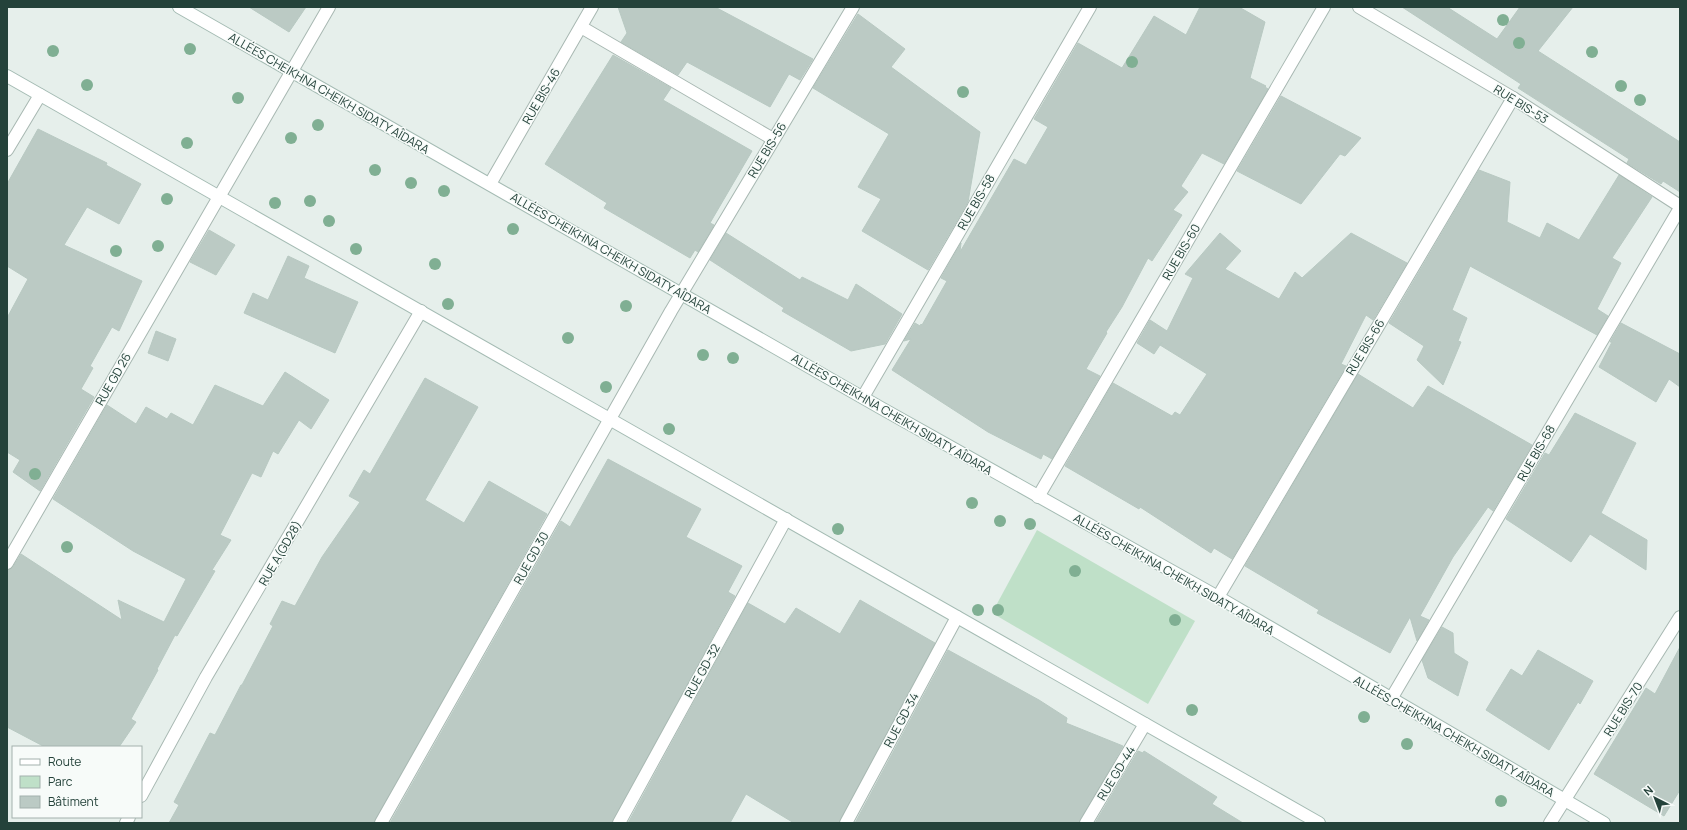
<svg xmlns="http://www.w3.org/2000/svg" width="1687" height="830" font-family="Manrope,sans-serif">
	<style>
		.green { fill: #bfe0c8 }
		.building { fill: #bbcac4; stroke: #b8c9c2 }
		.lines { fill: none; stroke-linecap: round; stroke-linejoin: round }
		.minor-casing { stroke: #a8b8b2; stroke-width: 14 }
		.secondary-casing { stroke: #a4bbb3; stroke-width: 14 }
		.minor { stroke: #fff; stroke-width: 12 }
		.secondary { stroke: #fff; stroke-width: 12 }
		.tree { fill: #80af93 }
		.labels { text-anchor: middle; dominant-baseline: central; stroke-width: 3; stroke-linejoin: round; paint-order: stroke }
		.street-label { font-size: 12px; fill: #24423a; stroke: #f7fbf9 }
	</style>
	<rect width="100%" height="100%" fill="#e6efeb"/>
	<path class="green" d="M1037 530 1195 621 1148 704 992 613Z"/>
	<g class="building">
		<path d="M249 7H306L289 32Z"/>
		<path d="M618 7H715L813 59 800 80 789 74 770 107 687 62 678 75 621 42 627 33Z"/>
		<path d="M1200 7H1239L1265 22 1250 78 1266 86 1265 87 1268 89 1224 164 1202 153 1181 186 1188 192 1173 210 1182 215 1152 261 1148 258 1122 307 1106 332 1107 333 1086 369 1100 376 1052 459 1043 454 1041 459 988 432 892 370 911 339 904 341 915 323 920 326 921 324 922 325 947 281 941 278 961 243 960 252 1014 159 1026 165 1048 127 1034 119 1078 43 1122 68 1154 16 1186 35Z"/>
		<path d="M1402 7H1447L1497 39 1520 7H1573L1538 51 1680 142V192L1663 181 1661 184 1627 163 1629 159 1518 88 1521 84Z"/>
		<path d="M858 14 905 49 891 67 980 132 968 202 928 270 862 231 881 199 858 187 889 134 813 88Z"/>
		<path d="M613 55 671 88 663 100 752 151 710 223 714 225 698 252 695 250 690 258 604 208 607 203 545 164Z"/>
		<path d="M1281 96 1361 138 1345 156 1340 154 1301 204 1237 171Z"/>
		<path d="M38 129 107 163 106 165 141 184 119 224 87 207 64 245 142 281 119 331 112 327 90 366 93 368 81 389 94 397 40 491 13 472 20 460 7 452V318L28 279 7 266V184Z"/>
		<path d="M1479 170 1510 182 1507 222 1540 238 1547 223 1579 240 1619 175 1652 197 1612 258 1621 263 1597 309 1608 316 1597 335 1470 266 1452 310 1467 318 1458 341 1461 342 1443 385 1417 360 1424 346 1389 323Z"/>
		<path d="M209 230 235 245 216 275 190 262Z"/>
		<path d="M726 233 800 280 802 277 848 300 856 284 902 314 885 344 851 351 782 311 784 308 710 260Z"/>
		<path d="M1220 233 1241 251 1225 269 1279 299 1295 272 1302 278 1351 233 1407 263 1373 320 1366 315 1341 364 1346 366 1232 559 1214 548 1211 553 1140 507 1139 509 1065 466 1113 383 1172 416 1175 412 1180 415 1207 374 1160 345 1162 342 1154 354 1137 343 1150 320 1167 331 1193 278 1185 274Z"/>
		<path d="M288 256 309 266 304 278 358 302 335 353 244 313 253 293 268 300Z"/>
		<path d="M1621 323 1680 354V387L1669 379 1656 402 1599 367 1612 342H1610Z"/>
		<path d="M156 331 176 339 168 361 148 353Z"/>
		<path d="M285 372 329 400 311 429 299 420 278 454 273 451 261 477 252 473 220 535 231 540 212 570 215 571 177 636 175 635 157 669 158 670 131 719 136 722 119 747H45L7 727V570L13 567 21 554 122 620 118 600 164 622 186 579 133 551 53 499 107 405 136 424 146 407 167 419 171 413 193 425 215 385 263 406Z"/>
		<path d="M1358 374 1413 408 1428 386 1532 445 1493 511 1488 507 1453 557 1420 616 1429 620 1417 641 1410 617 1390 653 1317 613 1319 610 1245 566Z"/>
		<path d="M425 378 478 407 425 500 464 523 489 481 547 514 374 823H169L179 805 174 802 210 733 215 735 241 685H242L273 626 270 624 282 601 295 606 322 557 360 502 349 496 364 470 370 474Z"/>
		<path d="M1575 413 1636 443 1601 513 1647 540 1646 570 1590 534 1571 562 1506 519 1545 453 1549 455Z"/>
		<path d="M608 459 701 509 686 537 742 566 728 592 735 596 612 823H390L561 521 570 527Z"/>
		<path d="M860 600 935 643 839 823H794L746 794 730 823H628L748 603 785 624 796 608 840 634Z"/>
		<path d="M1442 627 1453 633 1454 653 1468 662 1458 696 1428 678 1422 660Z"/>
		<path d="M1680 647V790L1664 816 1594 774 1646 688 1655 694Z"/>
		<path d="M948 650 1039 700 1067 718 1066 723 1123 746 1079 823H855Z"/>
		<path d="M1538 650 1593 681 1580 704 1578 702 1549 750 1486 710 1511 669 1522 676Z"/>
		<path d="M1138 751 1143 753 1144 751 1217 797 1212 804 1243 823H1095Z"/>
	</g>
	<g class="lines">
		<defs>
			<g id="minor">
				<path d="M1359 7 1513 98 1680 206"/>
				<path d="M581 27 773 139"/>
				<path d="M7 150 40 95"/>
				<path d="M490 184 592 7"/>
				<path d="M863 397 1090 7"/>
				<path d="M1038 497 1324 7"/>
				<path d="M7 563 329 7"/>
				<path d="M1218 597 1513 98"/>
				<path d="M1391 699 1680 208"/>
				<path d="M141 796 206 677 421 311"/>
				<path d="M126 823 129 817"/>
				<path d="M381 823 671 311 853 7"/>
				<path d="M619 823 786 519"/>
				<path d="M846 823 957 617"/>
				<path d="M1086 823 1145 724"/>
				<path d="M1550 823 1680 617"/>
			</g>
			<g id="secondary">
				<path d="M179 7 881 408 1218 597 1604 823"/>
				<path d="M7 76 1319 823"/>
			</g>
		</defs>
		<use href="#minor" class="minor-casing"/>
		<use href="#secondary" class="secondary-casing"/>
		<use href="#minor" class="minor"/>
		<use href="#secondary" class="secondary"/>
	</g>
	<g class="tree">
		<circle cx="1503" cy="20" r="6"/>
		<circle cx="1519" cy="43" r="6"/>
		<circle cx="190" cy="49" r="6"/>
		<circle cx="53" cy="51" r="6"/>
		<circle cx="1592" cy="52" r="6"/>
		<circle cx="1132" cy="62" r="6"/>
		<circle cx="87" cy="85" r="6"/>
		<circle cx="1621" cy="86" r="6"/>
		<circle cx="963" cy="92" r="6"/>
		<circle cx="238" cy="98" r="6"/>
		<circle cx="1640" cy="100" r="6"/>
		<circle cx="318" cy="125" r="6"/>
		<circle cx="291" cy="138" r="6"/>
		<circle cx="187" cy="143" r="6"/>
		<circle cx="375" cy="170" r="6"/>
		<circle cx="411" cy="183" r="6"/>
		<circle cx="444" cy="191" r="6"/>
		<circle cx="167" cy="199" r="6"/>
		<circle cx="310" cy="201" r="6"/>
		<circle cx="275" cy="203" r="6"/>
		<circle cx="329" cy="221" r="6"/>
		<circle cx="513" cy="229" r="6"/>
		<circle cx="158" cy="246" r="6"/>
		<circle cx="356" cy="249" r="6"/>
		<circle cx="116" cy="251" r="6"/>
		<circle cx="435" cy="264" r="6"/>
		<circle cx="448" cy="304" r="6"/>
		<circle cx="626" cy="306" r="6"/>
		<circle cx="568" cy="338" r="6"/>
		<circle cx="703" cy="355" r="6"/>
		<circle cx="733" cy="358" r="6"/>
		<circle cx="606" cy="387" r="6"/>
		<circle cx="669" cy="429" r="6"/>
		<circle cx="35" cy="474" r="6"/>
		<circle cx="972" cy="503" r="6"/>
		<circle cx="1000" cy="521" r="6"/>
		<circle cx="1030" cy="524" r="6"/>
		<circle cx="838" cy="529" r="6"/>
		<circle cx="67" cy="547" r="6"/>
		<circle cx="1075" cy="571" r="6"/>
		<circle cx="978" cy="610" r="6"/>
		<circle cx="998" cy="610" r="6"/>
		<circle cx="1175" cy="620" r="6"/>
		<circle cx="1192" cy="710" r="6"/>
		<circle cx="1364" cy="717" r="6"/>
		<circle cx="1407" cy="744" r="6"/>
		<circle cx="1501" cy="801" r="6"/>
	</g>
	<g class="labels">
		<g class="street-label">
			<text transform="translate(329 93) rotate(30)">ALLÉES CHEIKHNA CHEIKH SIDATY AÎDARA</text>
			<text transform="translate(541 96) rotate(-60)">RUE BIS-46</text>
			<text transform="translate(1521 104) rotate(32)">RUE BIS-53</text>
			<text transform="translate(767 150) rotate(-59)">RUE BIS-56</text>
			<text transform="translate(976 202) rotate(-60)">RUE BIS-58</text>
			<text transform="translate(1181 252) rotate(-60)">RUE BIS-60</text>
			<text transform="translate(611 253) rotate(30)">ALLÉES CHEIKHNA CHEIKH SIDATY AÎDARA</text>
			<text transform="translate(1365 347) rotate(-59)">RUE BIS-66</text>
			<text transform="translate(113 379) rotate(-60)">RUE GD 26</text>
			<text transform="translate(892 414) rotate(30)">ALLÉES CHEIKHNA CHEIKH SIDATY AÎDARA</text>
			<text transform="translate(1536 453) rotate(-60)">RUE BIS-68</text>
			<text transform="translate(280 553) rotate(-60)">RUE A(GD28)</text>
			<text transform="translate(531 558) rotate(-61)">RUE GD 30</text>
			<text transform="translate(1174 574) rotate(30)">ALLÉES CHEIKHNA CHEIKH SIDATY AÎDARA</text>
			<text transform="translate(702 671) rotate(-61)">RUE GD-32</text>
			<text transform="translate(1623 709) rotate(-58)">RUE BIS-70</text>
			<text transform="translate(901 720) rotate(-62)">RUE GD-34</text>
			<text transform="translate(1454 736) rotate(30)">ALLÉES CHEIKHNA CHEIKH SIDATY AÎDARA</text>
			<text transform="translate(1116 773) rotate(-59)">RUE GD-44</text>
		</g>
	</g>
	<rect width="1687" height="830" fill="none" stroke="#24423a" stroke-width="16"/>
	<rect x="12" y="746" width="130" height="72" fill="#f7fbf9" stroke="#a3b1ad"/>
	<rect x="20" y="759" width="20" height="6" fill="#ffffff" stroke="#a3b1ad"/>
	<text x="48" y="766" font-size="12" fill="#24423a">Route</text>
	<rect x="20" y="776" width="20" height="12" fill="#bfe0c8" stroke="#a3b1ad"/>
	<text x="48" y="786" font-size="12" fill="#24423a">Parc</text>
	<rect x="20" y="796" width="20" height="12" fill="#bbcac4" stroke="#a3b1ad"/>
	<text x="48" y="806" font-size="12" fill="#24423a">Bâtiment</text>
	<g transform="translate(1655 798) rotate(318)" stroke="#f7fbf9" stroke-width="3" paint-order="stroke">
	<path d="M0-3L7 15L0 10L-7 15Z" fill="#24423a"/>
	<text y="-6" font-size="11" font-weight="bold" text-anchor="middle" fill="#24423a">N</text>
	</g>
</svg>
